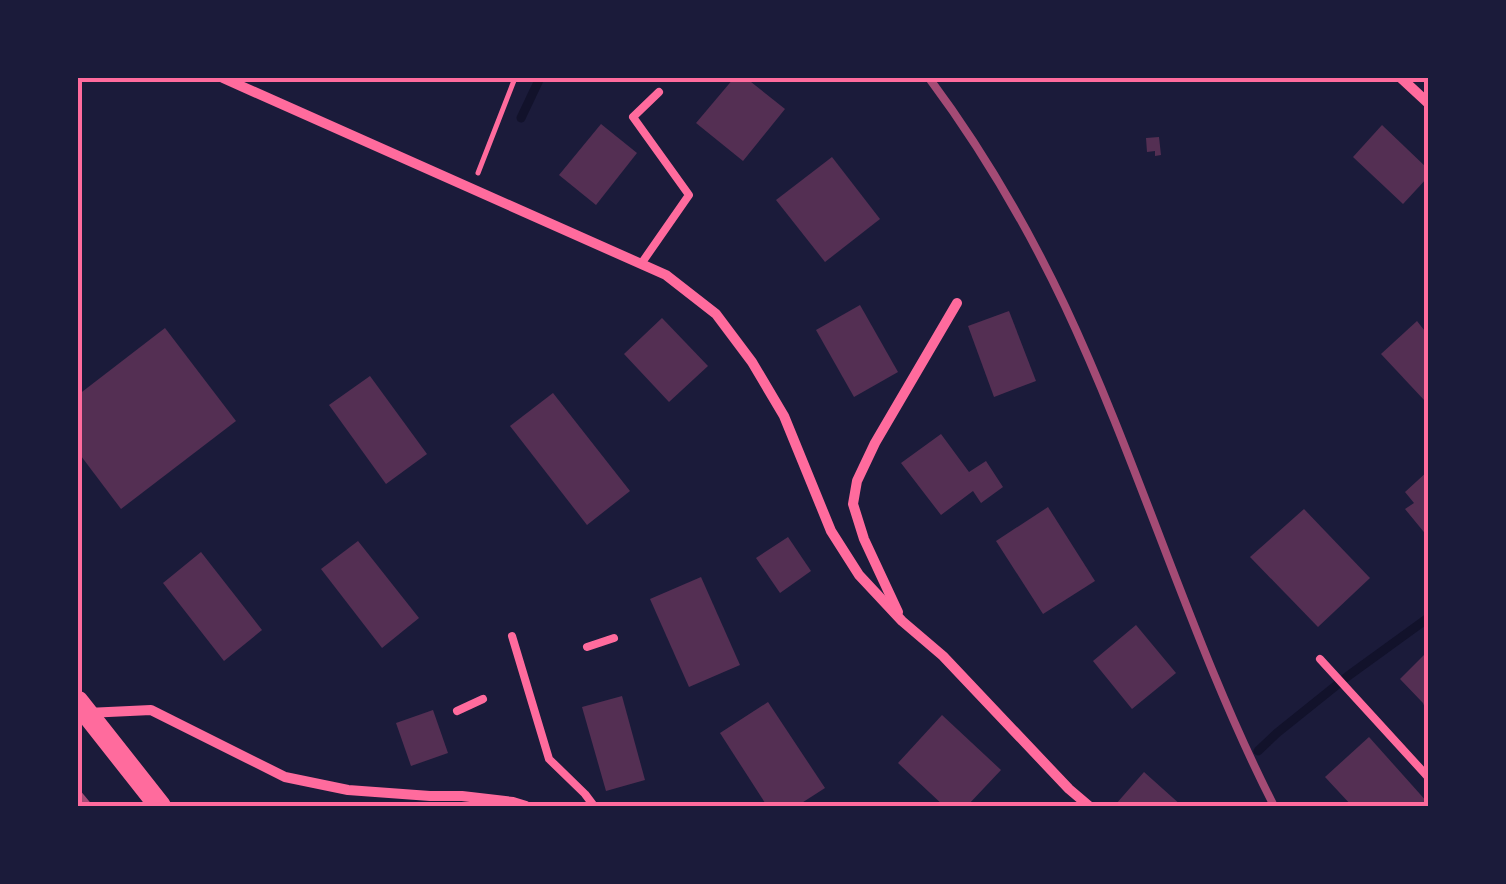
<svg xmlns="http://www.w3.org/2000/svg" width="1506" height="884" font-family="Spectral,serif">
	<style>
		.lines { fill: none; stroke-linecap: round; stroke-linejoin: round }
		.stream { stroke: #12122b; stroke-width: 9 }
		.building { fill: #542f53 }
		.path { stroke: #ff6b9d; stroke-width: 5 }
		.service { stroke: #ff6b9d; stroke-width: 8 }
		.minor { stroke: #ff6b9d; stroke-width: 10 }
		.primary { stroke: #ff6b9d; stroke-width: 22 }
		.rail { stroke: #a44b75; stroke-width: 8 }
		.neatline { fill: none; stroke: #ff6b9d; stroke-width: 4 }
	</style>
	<rect width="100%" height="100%" fill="#1b1b3a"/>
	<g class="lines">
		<g class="stream">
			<path d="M521 118 540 78"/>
			<path d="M1258 751 1277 733 1348 676 1428 618"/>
		</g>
	</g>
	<g class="building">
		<path d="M734 78H746L785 109 743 161 696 123Z"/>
		<path d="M601 124 637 153 596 205 559 175Z"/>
		<path d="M1382 125 1428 169V177L1403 204 1353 157Z"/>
		<path d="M1159 137 1161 155 1155 156V151L1147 152 1146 138Z"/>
		<path d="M832 157 880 219 825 262 776 200Z"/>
		<path d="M860 305 898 372 854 397 816 330Z"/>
		<path d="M1009 311 1036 381 994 397 968 326Z"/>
		<path d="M662 318 708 366 669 402 624 354Z"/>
		<path d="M1417 321 1428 335V398L1425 401 1381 354Z"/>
		<path d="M165 328 236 421 121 509 78 452V395Z"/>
		<path d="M370 376 427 454 386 484 329 405Z"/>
		<path d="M553 393 630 491 587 525 510 426Z"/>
		<path d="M941 434 969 472 986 461 1003 487 981 503 973 491 941 515 901 463Z"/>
		<path d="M1428 471V537L1405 509 1414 503 1405 492Z"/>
		<path d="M1048 507 1095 581 1043 614 996 541Z"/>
		<path d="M1304 509 1370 578 1318 627 1250 557Z"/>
		<path d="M788 537 811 571 780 593 756 558Z"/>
		<path d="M358 541 419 618 382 648 321 569Z"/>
		<path d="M201 552 262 630 224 661 163 583Z"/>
		<path d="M701 577 740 665 689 687 650 599Z"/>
		<path d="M1136 625 1176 673 1132 709 1093 661Z"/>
		<path d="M1428 651V716L1423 703 1400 679Z"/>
		<path d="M622 696 645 780 606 791 582 707Z"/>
		<path d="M768 702 825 788 797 806H767L720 733Z"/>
		<path d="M433 710 448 753 411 766 396 723Z"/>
		<path d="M942 715 1001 770 967 806H944L898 763Z"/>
		<path d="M1369 737 1428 803V806H1352L1325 777Z"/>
		<path d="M1144 772 1182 806H1119L1116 804Z"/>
	</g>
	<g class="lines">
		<path class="path" d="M478 173 515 78"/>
		<g class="service">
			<path d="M641 264 689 195 633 117 659 92"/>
			<path d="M512 636 549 759 585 794 594 806"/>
			<path d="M587 647 614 638"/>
			<path d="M1320 659 1428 777"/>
			<path d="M457 711 483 699"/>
		</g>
		<g class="minor">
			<path d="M223 78 666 275 716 314 752 362 784 416 831 531 859 575 902 621 943 656 1069 789 1089 806"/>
			<path d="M1401 78 1428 103"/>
			<path d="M898 612 864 539 853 504 857 481 875 443 957 303"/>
			<path d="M87 713 151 710 285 777 348 790 430 796H462L513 802 526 806"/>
		</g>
		<path class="primary" d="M78 702 160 806"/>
		<g class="rail">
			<path d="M929 78C982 149 1027 226 1065 306 1142 470 1192 645 1274 806"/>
			<path d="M78 794 88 806"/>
		</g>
	</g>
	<rect width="1506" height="884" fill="none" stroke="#1b1b3a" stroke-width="160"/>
	<rect x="80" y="80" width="1346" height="724" class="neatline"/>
</svg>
